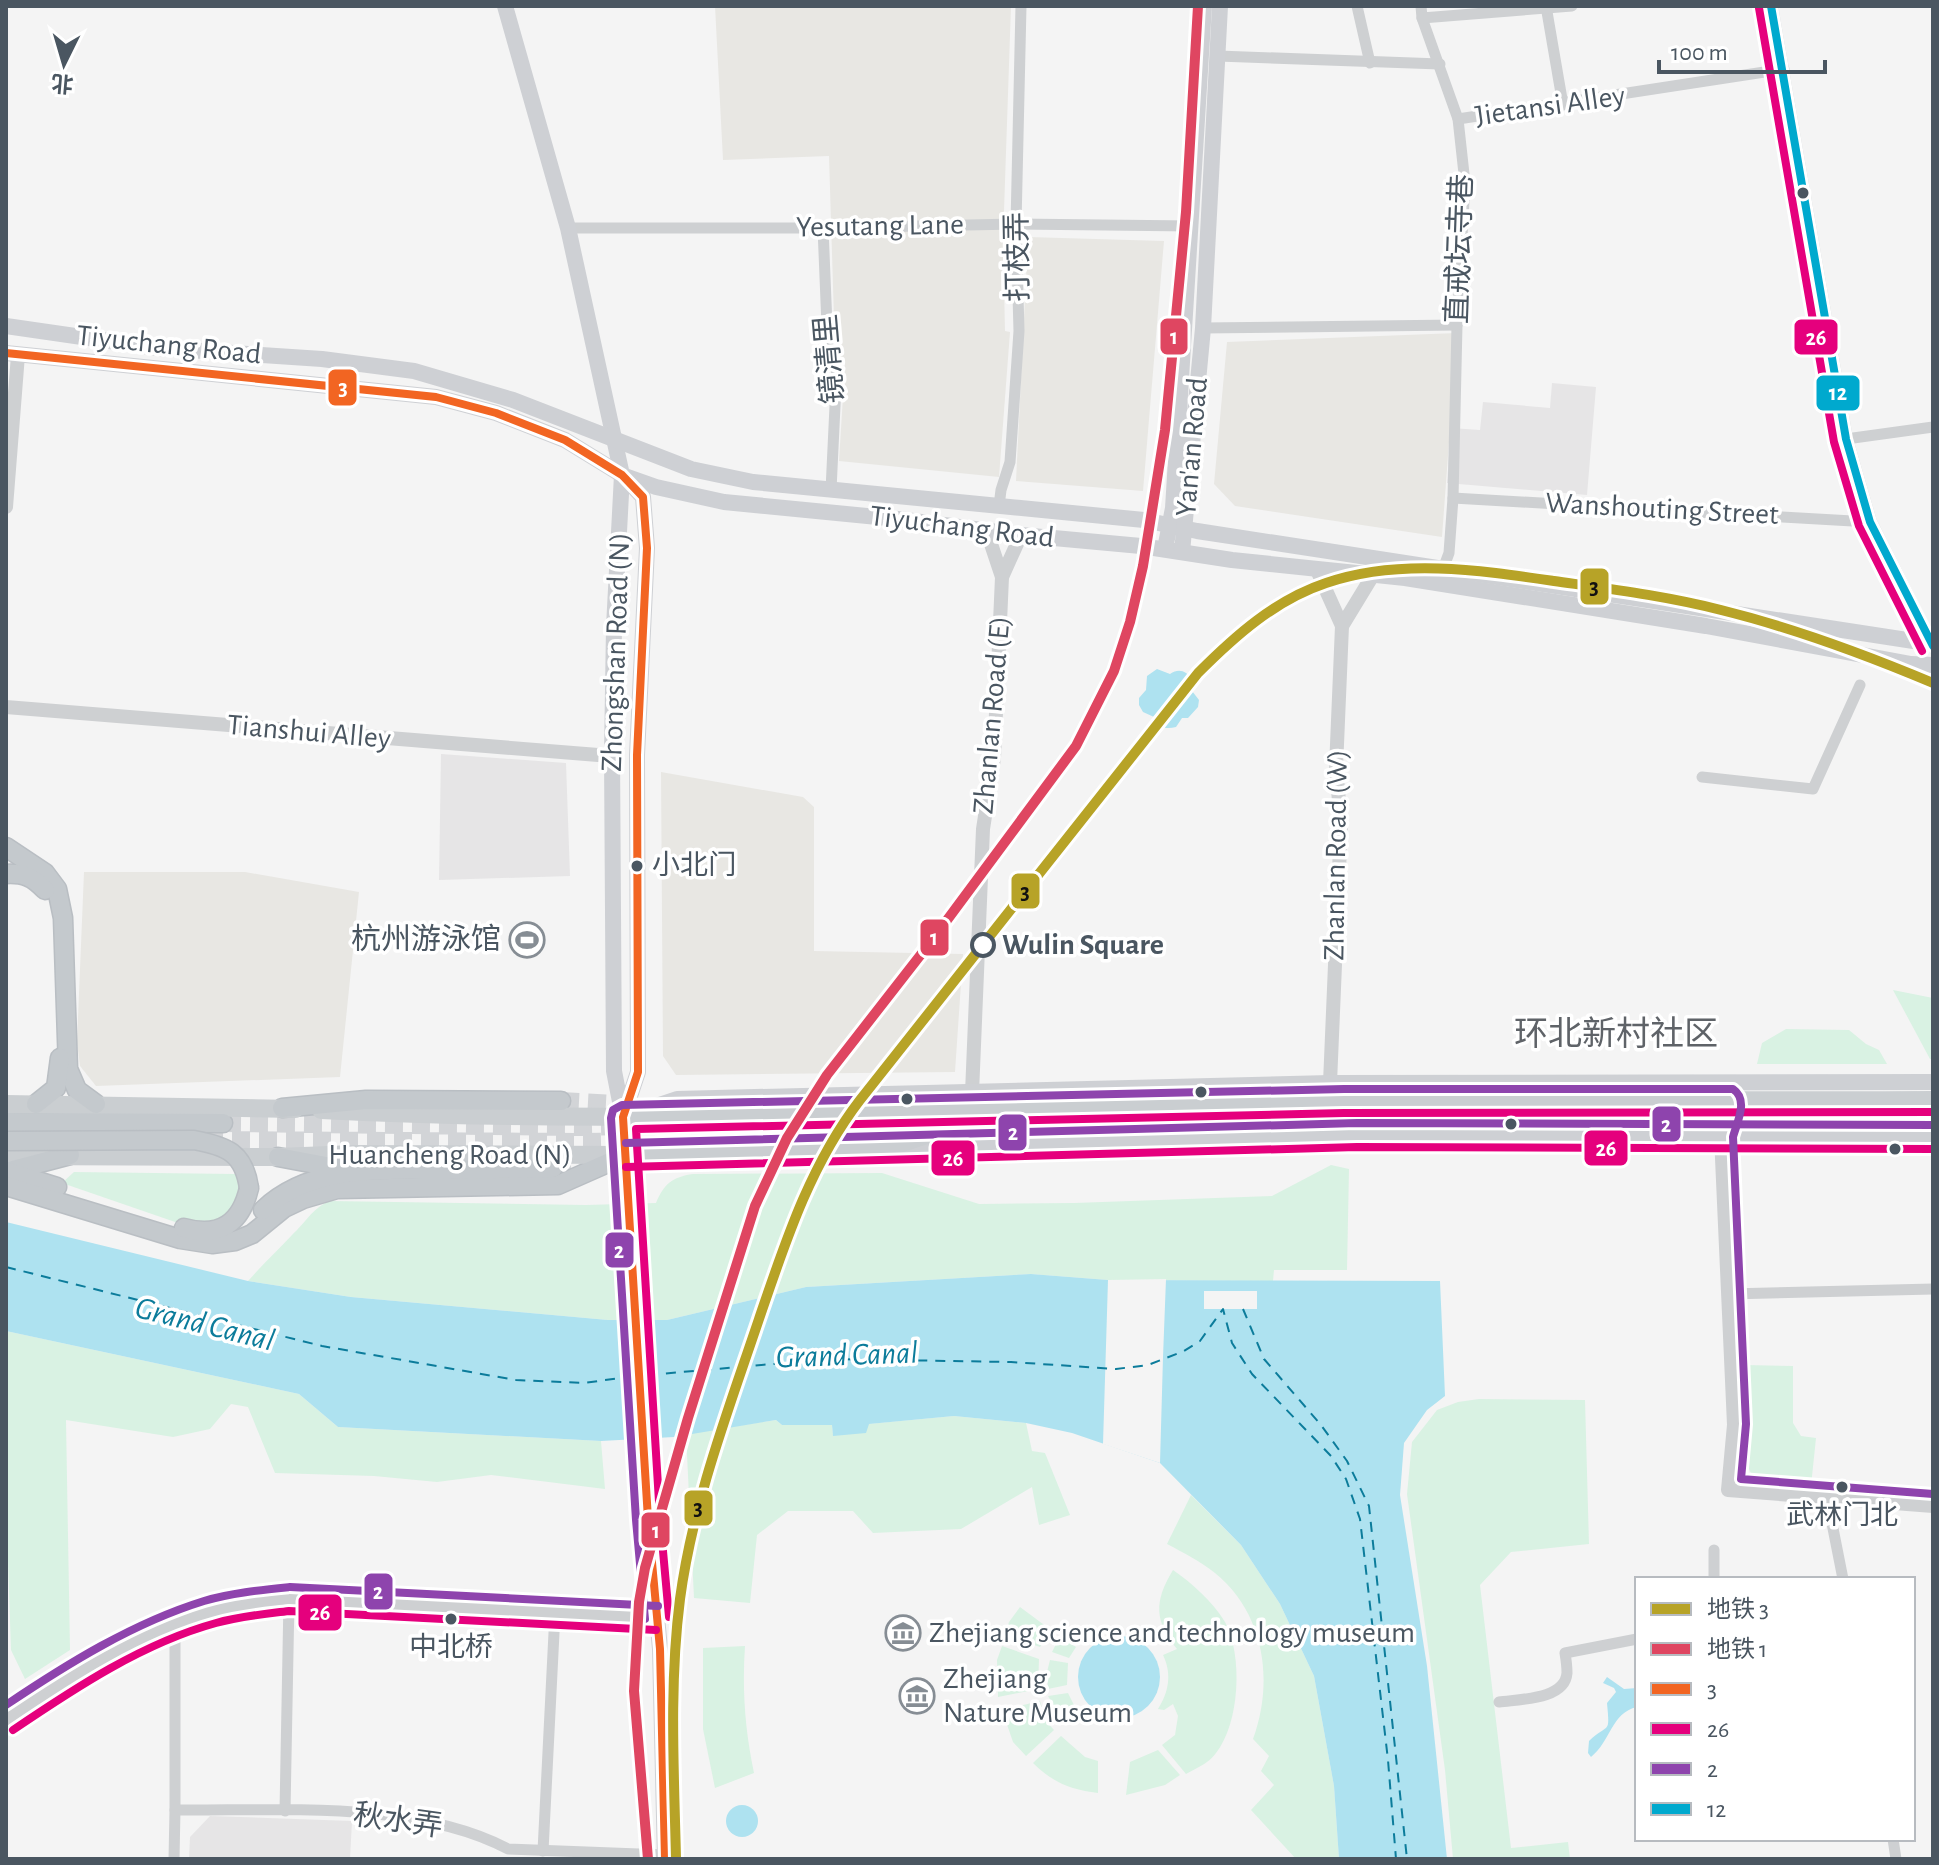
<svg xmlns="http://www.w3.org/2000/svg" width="1939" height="1865" font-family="'Alegreya Sans','Noto Sans SC',sans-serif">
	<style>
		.commercial { fill: #e8e7e3 }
		.education { fill: #e6e5e6 }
		.green { fill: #d9f2e3 }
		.water { fill: #aee2f0 }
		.pier { fill: #f4f4f4 }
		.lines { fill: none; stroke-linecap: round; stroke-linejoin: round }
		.ferry { stroke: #0c7c9b; stroke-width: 2; stroke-dasharray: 10 8; stroke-linecap: butt }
		.trunk-tunnel { stroke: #d2d4d7; stroke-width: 18; stroke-dasharray: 18 9; stroke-linecap: butt }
		.trunk-casing { stroke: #b9bec3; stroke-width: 21 }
		.minor { stroke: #ced0d2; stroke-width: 11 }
		.tertiary { stroke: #ced0d2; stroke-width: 14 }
		.secondary { stroke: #ced0d4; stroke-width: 16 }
		.primary { stroke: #caced1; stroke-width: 18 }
		.trunk { stroke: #c4c9cd; stroke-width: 18 }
		.trunk-bridge-casing { stroke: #b9bec3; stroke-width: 21; stroke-linecap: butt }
		.trunk-bridge { stroke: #c4c9cd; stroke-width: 18 }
		.bus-1-casing { stroke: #fff; stroke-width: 14 }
		.bus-2-casing { stroke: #fff; stroke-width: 14 }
		.bus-3-casing { stroke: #fff; stroke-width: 14 }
		.bus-4-casing { stroke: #fff; stroke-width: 14 }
		.bus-1 { stroke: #f26522; stroke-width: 8 }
		.bus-2 { stroke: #e5007d; stroke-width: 8 }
		.bus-3 { stroke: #8e44ad; stroke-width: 8 }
		.bus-4 { stroke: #00a9ce; stroke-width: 8 }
		.metro-1-casing { stroke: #fff; stroke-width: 16 }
		.metro-2-casing { stroke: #fff; stroke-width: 16 }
		.metro-1 { stroke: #b7a327; stroke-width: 10 }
		.metro-2 { stroke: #df4661; stroke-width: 10 }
		.bus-dot { fill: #4a5661; stroke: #fff; stroke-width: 3 }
		.stop-dot { fill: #fff; stroke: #4a5661; stroke-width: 4 }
		.labels { text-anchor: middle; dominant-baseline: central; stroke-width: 7; stroke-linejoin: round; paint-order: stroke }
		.bus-label { font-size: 28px; fill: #4a5661; stroke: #fff }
		.street-label { font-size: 30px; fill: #4a5661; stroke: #fff }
		.poi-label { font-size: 30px; fill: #4a5661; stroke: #fff; text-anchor: start }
		.stop-label { font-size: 30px; font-weight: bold; fill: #4a5661; stroke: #fff; text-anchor: start }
		.water-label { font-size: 32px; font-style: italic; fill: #0c7c9b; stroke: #fff }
		.quarter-label { font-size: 34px; fill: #5f6368; stroke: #fff }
		.line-badge { stroke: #fff; stroke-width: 3 }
		.badge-label { font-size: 22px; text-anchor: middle; font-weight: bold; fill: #fff }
		.pale-badge-label { font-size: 22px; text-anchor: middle; font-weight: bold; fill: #111 }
	</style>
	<rect width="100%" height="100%" fill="#f4f4f4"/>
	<g class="commercial">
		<path d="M715 6H1011L1003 240 1005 331 1010 332 999 477 839 461 845 364 835 351 829 156 723 160Z"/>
		<path d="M1028 237 1164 241 1143 491 1016 481Z"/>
		<path d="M1457 333 1442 537 1235 506 1214 484 1227 342Z"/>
		<path d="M661 772 803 797 814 807V951L963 954 955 1072 676 1075 663 1056Z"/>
		<path d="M84 872H245L359 892 340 1077 96 1086 80 1066 77 1042Z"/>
	</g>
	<g class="education">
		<path d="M1552 383 1596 387 1587 495 1447 483 1451 428 1480 430 1483 402 1550 408Z"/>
		<path d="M441 754 566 763 570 876 439 880Z"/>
		<path d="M210 1816 352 1821 350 1859H189L190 1837Z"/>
	</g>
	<g class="green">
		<path d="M1893 990 1933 998V1059H1930Z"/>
		<path d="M1786 1029 1849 1030 1866 1044 1879 1050 1887 1064H1757L1762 1043Z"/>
		<path d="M1331 1165 1349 1169 1347 1270H1274L1273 1281 1108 1280 1031 1274 806 1287 667 1320H608L351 1297 248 1281C262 1265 277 1251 292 1235 306 1222 311 1210 329 1201L586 1205 656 1203C664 1184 672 1177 693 1174L882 1173 979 1204 1074 1203 1272 1196Z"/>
		<path d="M74 1172 235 1174 245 1181 230 1222 178 1223 62 1183Z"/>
		<path d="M6 1331 299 1394 338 1427 601 1441 605 1489 491 1475 437 1482 374 1476 275 1473 248 1407 231 1404 210 1429 173 1437 66 1420 70 1650 25 1679 11 1650 6 1502Z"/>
		<path d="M1745 1365 1793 1366V1423L1801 1436 1816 1438 1811 1486 1754 1480 1745 1460Z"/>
		<path d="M1479 1399 1585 1400 1589 1544 1511 1552 1480 1585 1511 1848 1568 1842 1570 1859H1453L1445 1770 1407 1494 1412 1442 1437 1410 1458 1402Z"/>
		<path d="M954 1416 1026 1423 1032 1451 1045 1453 1070 1515 1039 1525 1032 1487 961 1529 873 1533 853 1511H788L757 1535 750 1603 694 1598 686 1434 776 1420 782 1425H832L833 1435 868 1424Z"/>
		<path d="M1191 1495 1241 1545 1280 1604 1314 1676 1334 1786 1339 1859H1296L1251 1810 1274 1785 1261 1771 1269 1756 1253 1739C1274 1681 1265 1614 1215 1573 1200 1561 1184 1553 1167 1544Z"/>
		<path d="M1173 1570C1192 1583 1213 1602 1225 1622 1243 1655 1240 1723 1216 1753 1209 1763 1197 1768 1186 1774L1162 1745 1175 1735 1178 1716 1173 1704 1164 1710 1158 1709C1169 1692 1172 1674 1163 1655L1177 1649C1154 1621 1154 1601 1173 1570Z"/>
		<path d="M1020 1607 1051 1630 1040 1647 1005 1635 1009 1622Z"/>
		<path d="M1060 1636 1076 1647 1069 1658 1052 1652Z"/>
		<path d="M745 1646C742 1690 745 1730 754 1773L715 1788 703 1729V1648Z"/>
		<path d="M1002 1646 1039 1659 1038 1689 998 1697 997 1660Z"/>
		<path d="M1050 1660 1068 1663 1067 1685 1048 1689 1047 1672Z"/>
		<path d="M1068 1693 1077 1711 1064 1723 1048 1696Z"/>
		<path d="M1040 1701 1046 1721 1054 1730 1026 1756 1013 1742 1002 1710Z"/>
		<path d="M1061 1736 1085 1757 1098 1761V1793C1071 1790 1052 1782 1033 1763Z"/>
		<path d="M1158 1750 1180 1775 1165 1785 1126 1795 1130 1762Z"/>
	</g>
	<g class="water">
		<path d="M1157 669 1170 674C1179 668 1186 671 1192 679V691L1199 700 1198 707 1188 718H1182L1176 727C1165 730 1158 727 1154 717L1143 712 1139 705V698L1146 690 1147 676Z"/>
		<path d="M6 1222 248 1281 351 1297 608 1320H667L806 1287 1031 1274 1108 1280 1440 1281 1445 1396 1427 1410 1404 1443 1400 1495 1427 1666 1447 1859H1339L1334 1786 1314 1676 1280 1604 1241 1545 1160 1463 1072 1433 1026 1423 954 1416 869 1424 866 1433 833 1436 832 1425H782L776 1420 674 1437 601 1441 338 1427 299 1394 6 1331Z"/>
		<circle cx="1119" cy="1677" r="41"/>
		<path d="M1607 1677 1624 1689 1637 1688V1707C1611 1713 1611 1741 1591 1757L1588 1753 1589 1741C1609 1722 1610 1736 1607 1703L1616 1692 1614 1688 1603 1683Z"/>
		<circle cx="742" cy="1821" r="16"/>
	</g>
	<g class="pier">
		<path d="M1166 1279 1163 1357 1160 1463 1103 1444 1108 1280Z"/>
		<rect x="1204" y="1291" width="53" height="18"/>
	</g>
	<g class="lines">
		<g class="ferry">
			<path d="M6 1267 322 1346 516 1380 584 1383 634 1376"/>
			<path d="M1243 1309 1264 1359 1321 1425 1347 1461 1369 1506 1407 1859"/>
			<path d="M648 1375 829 1359 1011 1362 1116 1369 1148 1365 1184 1351 1200 1341 1223 1309 1232 1343 1252 1374 1331 1456 1346 1479 1360 1519 1388 1760 1396 1859"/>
		</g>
		<g class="trunk-tunnel">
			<path d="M561 1101 634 1105"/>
			<path d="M1304 1114 1586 1109"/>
			<path d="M223 1123 580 1127 662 1125"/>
			<path d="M205 1140 583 1142 919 1135"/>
			<path d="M553 1168 598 1165"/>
		</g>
		<defs>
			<g id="trunk">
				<path d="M6 847 45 873 57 889 63 918 68 1069 77 1090 96 1104"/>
				<path d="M6 874C24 873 33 877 45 890"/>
				<path d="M36 1104 56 1088 60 1058"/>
				<path d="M282 1108 366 1100 561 1101"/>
				<path d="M6 1122 223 1123"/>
				<path d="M278 1157 342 1169"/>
				<path d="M13 1170 70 1155"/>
				<path d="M6 1171 57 1187"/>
				<path d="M6 1186 180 1239 212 1244 235 1241 252 1234 284 1208 303 1199 337 1189 558 1185 626 1155"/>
				<path d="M263 1210C310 1165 381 1170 441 1170 478 1169 516 1169 553 1168"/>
				<path d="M184 1228C220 1238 241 1223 249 1188"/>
			</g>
		</defs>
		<use href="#trunk" class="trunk-casing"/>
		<g class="minor">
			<path d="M1357 6 1370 63"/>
			<path d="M1421 6 1422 18 1458 119 1465 183 1457 325 1453 498 1449 553 1443 569"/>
			<path d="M1546 6 1563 105"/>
			<path d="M1422 18 1572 6"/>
			<path d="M1218 56 1440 64"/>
			<path d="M1458 119 1784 69"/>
			<path d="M568 228H823L1016 224 1192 226"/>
			<path d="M823 228 828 350 837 364 831 490"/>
			<path d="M1203 328 1457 325"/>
			<path d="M1846 439 1933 427"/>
			<path d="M1453 498 1870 522"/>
			<path d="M999 506 1001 490 1010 462 1019 331 1016 224 1021 6"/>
			<path d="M1702 777 1813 789 1860 685"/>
			<path d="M1728 1294 1933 1289"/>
			<path d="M1827 1498 1843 1579"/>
			<path d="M1714 1550V1579"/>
			<path d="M1499 1702C1519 1699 1565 1700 1567 1673 1567 1667 1566 1659 1565 1653L1637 1639"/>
			<path d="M175 1810V1627"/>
			<path d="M285 1811 289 1599"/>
			<path d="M1893 1839 1896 1859"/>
			<path d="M543 1851 555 1613"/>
			<path d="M174 1859 175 1810C278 1811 416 1800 508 1849L665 1855"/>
		</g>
		<g class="tertiary">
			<path d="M1771 6 1846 439 1870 522 1931 643"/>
			<path d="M6 507 18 355"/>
			<path d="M1316 568 1342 626 1336 768 1341 823 1330 1083"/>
			<path d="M1002 577 1021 535"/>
			<path d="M1342 626 1373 575"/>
			<path d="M6 707 598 755 612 753"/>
			<path d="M972 1093 983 829 994 758 1002 577 987 532"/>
			<path d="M1732 1094 1721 1136 1734 1425 1728 1490 1933 1506"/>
			<path d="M6 1720C66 1678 129 1642 197 1616 226 1605 258 1603 289 1599L657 1618"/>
		</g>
		<g class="secondary">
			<path d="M505 6 568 228 622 475 614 627 612 753 614 1071 623 1117 648 1519 660 1649 665 1859"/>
			<path d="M6 326 158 348 322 359 414 371 513 400 691 469 753 482 1144 520 1197 531 1933 644"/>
			<path d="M6 353 436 397 496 413 565 440 622 475 656 487 724 502 898 519 1021 535 1141 546 1232 560 1405 578 1706 626 1911 664 1933 665"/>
			<path d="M1165 549 1173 508 1204 6"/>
			<path d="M1182 552 1203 328 1220 6"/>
			<path d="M624 1114 638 1072 637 755 647 548 643 497 626 479"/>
			<path d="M632 1114 677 1099 1330 1083 1933 1082"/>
			<path d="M903 1146 1208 1141 1357 1135 1539 1134 1933 1137"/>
		</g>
		<g class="primary">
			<path d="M6 1104 295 1109"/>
			<path d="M321 1110C607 1125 893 1111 1179 1105 1431 1099 1682 1101 1933 1100"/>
			<path d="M6 1156 278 1157 354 1154 626 1155 893 1146 948 1128 1359 1122H1933"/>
		</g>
		<use href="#trunk" class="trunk"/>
		<defs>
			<path id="trunk-bridge" d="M6 1141 194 1140C227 1146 244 1153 249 1188"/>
		</defs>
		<use href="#trunk-bridge" class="trunk-bridge-casing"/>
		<use href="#trunk-bridge" class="trunk-bridge"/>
		<defs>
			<path id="bus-1" d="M6 353 436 397 496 413 565 440 622 475 643 497 647 548 637 755 638 1072 623 1117 648 1519 660 1649 665 1859"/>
			<g id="bus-2">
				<path d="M1759 8 1834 442 1859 526 1922 651"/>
				<path d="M626 1167 1357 1147 1933 1149"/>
				<path d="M669 1617 660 1518 636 1129 1344 1113 1933 1112"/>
				<path d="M13 1730C75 1688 143 1643 216 1623 240 1616 265 1614 289 1611L656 1630"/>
			</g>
			<g id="bus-3">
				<path d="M626 1143 1357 1123 1933 1125"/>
				<path d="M645 1619 636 1520 611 1118 613 1110 622 1105 1344 1089H1733C1749 1100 1737 1122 1733 1137L1746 1424 1741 1479 1933 1494"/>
				<path d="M6 1705C67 1664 133 1623 204 1601 231 1593 261 1590 290 1587L658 1606"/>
			</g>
			<path id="bus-4" d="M1771 6 1846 439 1870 522 1933 646"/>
		</defs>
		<use href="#bus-1" class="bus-1-casing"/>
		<use href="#bus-2" class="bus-2-casing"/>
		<use href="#bus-3" class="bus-3-casing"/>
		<use href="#bus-4" class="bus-4-casing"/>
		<use href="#bus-1" class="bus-1"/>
		<use href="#bus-2" class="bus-2"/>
		<use href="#bus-3" class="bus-3"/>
		<use href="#bus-4" class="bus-4"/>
		<defs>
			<path id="metro-1" d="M676 1859C674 1772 669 1685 680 1599 693 1502 728 1411 759 1319 785 1243 810 1165 860 1100L1198 673C1235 636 1275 600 1326 583 1399 558 1479 570 1554 581 1610 589 1666 596 1721 610 1794 628 1864 654 1933 683"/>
			<path id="metro-2" d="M648 1859 634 1691 639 1602 645 1568 688 1418 755 1206 787 1138 827 1075 933 939 1076 746 1114 671 1130 622 1143 566 1165 430 1186 212 1198 6"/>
		</defs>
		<use href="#metro-1" class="metro-1-casing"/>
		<use href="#metro-2" class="metro-2-casing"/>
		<use href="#metro-1" class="metro-1"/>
		<use href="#metro-2" class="metro-2"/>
	</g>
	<defs>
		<symbol id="stadium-ring" viewBox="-11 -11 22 22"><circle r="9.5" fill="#fff" stroke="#868d94" stroke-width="1.5"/><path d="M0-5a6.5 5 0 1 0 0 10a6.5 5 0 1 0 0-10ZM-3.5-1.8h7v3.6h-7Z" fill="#868d94"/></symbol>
		<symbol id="museum-ring" viewBox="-11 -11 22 22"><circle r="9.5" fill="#fff" stroke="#868d94" stroke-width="1.5"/><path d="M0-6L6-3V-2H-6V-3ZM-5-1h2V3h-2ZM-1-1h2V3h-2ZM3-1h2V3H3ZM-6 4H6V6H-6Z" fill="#868d94"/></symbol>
	</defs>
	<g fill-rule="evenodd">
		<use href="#stadium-ring" x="507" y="920" width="40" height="40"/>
		<use href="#museum-ring" x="883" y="1613" width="40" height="40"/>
		<use href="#museum-ring" x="897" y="1676" width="40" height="40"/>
	</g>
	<g class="bus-dot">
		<circle cx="1803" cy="193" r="7"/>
		<circle cx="637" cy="866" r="7"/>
		<circle cx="1201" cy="1092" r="7"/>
		<circle cx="907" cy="1099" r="7"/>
		<circle cx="1511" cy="1124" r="7"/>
		<circle cx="1895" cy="1149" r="7"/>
		<circle cx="1842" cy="1487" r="7"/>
		<circle cx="451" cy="1619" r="7"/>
	</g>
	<circle class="stop-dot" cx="983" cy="945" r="11"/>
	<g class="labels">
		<g class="bus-label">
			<text x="652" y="866" text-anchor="start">小北门</text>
			<text x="1842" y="1516">武林门北</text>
			<text x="451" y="1648">中北桥</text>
		</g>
		<g class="street-label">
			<text transform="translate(1550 106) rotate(-8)">Jietansi Alley</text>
			<text transform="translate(880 226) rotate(-1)">Yesutang Lane</text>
			<text transform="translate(1460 249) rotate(-88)">直戒坛寺巷</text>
			<text transform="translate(1018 257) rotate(-91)">打枝弄</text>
			<text transform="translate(169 345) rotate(6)">Tiyuchang Road</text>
			<text transform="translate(830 359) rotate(-95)">镜清里</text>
			<text transform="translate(1192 447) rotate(-85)">Yan'an Road</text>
			<text transform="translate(1662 509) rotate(3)">Wanshouting Street</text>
			<text transform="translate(962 527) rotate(7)">Tiyuchang Road</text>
			<text transform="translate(616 652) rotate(-88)">Zhongshan Road (N)</text>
			<text transform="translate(992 715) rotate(-85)">Zhanlan Road (E)</text>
			<text transform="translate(309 732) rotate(5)">Tianshui Alley</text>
			<text transform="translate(1336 855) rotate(-89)">Zhanlan Road (W)</text>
			<text x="450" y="1155">Huancheng Road (N)</text>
			<text transform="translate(398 1821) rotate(8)">秋水弄</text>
		</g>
		<g class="poi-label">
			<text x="501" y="940" text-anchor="end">杭州游泳馆</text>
			<text x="929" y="1633">Zhejiang science and technology museum</text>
			<text x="943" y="1679">Zhejiang<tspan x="943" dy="34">Nature Museum</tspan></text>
		</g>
		<g class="stop-label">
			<text x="1002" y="945">Wulin Square</text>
		</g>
		<g class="water-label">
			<text transform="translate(205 1324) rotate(14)">Grand Canal</text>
			<text transform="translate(847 1355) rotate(-2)">Grand Canal</text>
		</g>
		<g class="quarter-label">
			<text x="1616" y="1035">环北新村社区</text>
		</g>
	</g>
	<g class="line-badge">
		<rect x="1159" y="317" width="30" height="39" rx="8" fill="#df4661"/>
		<rect x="1793" y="318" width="46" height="38" rx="8" fill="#e5007d"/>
		<rect x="327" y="368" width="31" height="39" rx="8" fill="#f26522"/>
		<rect x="1815" y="374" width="46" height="38" rx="8" fill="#00a9ce"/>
		<rect x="1579" y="567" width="31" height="39" rx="8" fill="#b7a327"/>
		<rect x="1010" y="872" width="31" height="38" rx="8" fill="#b7a327"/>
		<rect x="919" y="918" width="31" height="39" rx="8" fill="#df4661"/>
		<rect x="1651" y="1105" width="31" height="38" rx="8" fill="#8e44ad"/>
		<rect x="997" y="1113" width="31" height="39" rx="8" fill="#8e44ad"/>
		<rect x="1583" y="1129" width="46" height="38" rx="8" fill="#e5007d"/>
		<rect x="930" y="1139" width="46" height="38" rx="8" fill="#e5007d"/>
		<rect x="604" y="1231" width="31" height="38" rx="8" fill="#8e44ad"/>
		<rect x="683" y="1489" width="31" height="38" rx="8" fill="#b7a327"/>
		<rect x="640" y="1511" width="31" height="38" rx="8" fill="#df4661"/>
		<rect x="363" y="1572" width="31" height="39" rx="8" fill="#8e44ad"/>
		<rect x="297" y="1593" width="46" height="39" rx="8" fill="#e5007d"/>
	</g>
	<g class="badge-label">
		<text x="1174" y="344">1</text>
		<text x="1816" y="345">26</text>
		<text x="343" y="395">3</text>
		<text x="1838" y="400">12</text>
		<text x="934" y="945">1</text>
		<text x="1666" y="1132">2</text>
		<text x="1013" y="1140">2</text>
		<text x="1606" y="1156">26</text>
		<text x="953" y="1166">26</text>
		<text x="619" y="1258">2</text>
		<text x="656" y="1538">1</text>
		<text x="378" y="1599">2</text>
		<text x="320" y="1620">26</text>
	</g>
	<g class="pale-badge-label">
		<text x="1594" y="594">3</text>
		<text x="1025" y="899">3</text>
		<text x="698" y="1515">3</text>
	</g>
	<rect width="1939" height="1865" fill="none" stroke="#4a5661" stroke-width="16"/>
	<rect x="1635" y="1577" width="280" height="264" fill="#ffffff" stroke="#b7bbc0" stroke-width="2"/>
	<rect x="1651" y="1603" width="40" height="12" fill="#b7a327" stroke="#b7bbc0" stroke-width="2"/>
	<text x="1707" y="1617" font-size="24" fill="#4a5661">地铁 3</text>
	<rect x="1651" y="1643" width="40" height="12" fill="#df4661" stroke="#b7bbc0" stroke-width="2"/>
	<text x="1707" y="1657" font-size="24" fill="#4a5661">地铁 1</text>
	<rect x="1651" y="1683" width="40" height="12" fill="#f26522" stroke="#b7bbc0" stroke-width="2"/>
	<text x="1707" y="1697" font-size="24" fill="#4a5661">3</text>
	<rect x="1651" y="1723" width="40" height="12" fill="#e5007d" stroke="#b7bbc0" stroke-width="2"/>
	<text x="1707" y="1737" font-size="24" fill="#4a5661">26</text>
	<rect x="1651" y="1763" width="40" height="12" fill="#8e44ad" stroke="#b7bbc0" stroke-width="2"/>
	<text x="1707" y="1777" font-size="24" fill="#4a5661">2</text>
	<rect x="1651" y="1803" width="40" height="12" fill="#00a9ce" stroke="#b7bbc0" stroke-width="2"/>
	<text x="1707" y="1817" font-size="24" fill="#4a5661">12</text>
	<g transform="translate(64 64) rotate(185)" stroke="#ffffff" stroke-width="6" paint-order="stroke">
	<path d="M0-6L14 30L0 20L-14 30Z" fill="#4a5661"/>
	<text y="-12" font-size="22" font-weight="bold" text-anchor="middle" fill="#4a5661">北</text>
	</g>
	<path d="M1659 60v12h166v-12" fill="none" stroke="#4a5661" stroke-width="4"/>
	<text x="1671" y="60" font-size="24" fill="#4a5661" stroke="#ffffff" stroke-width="6" paint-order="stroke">100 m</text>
</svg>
